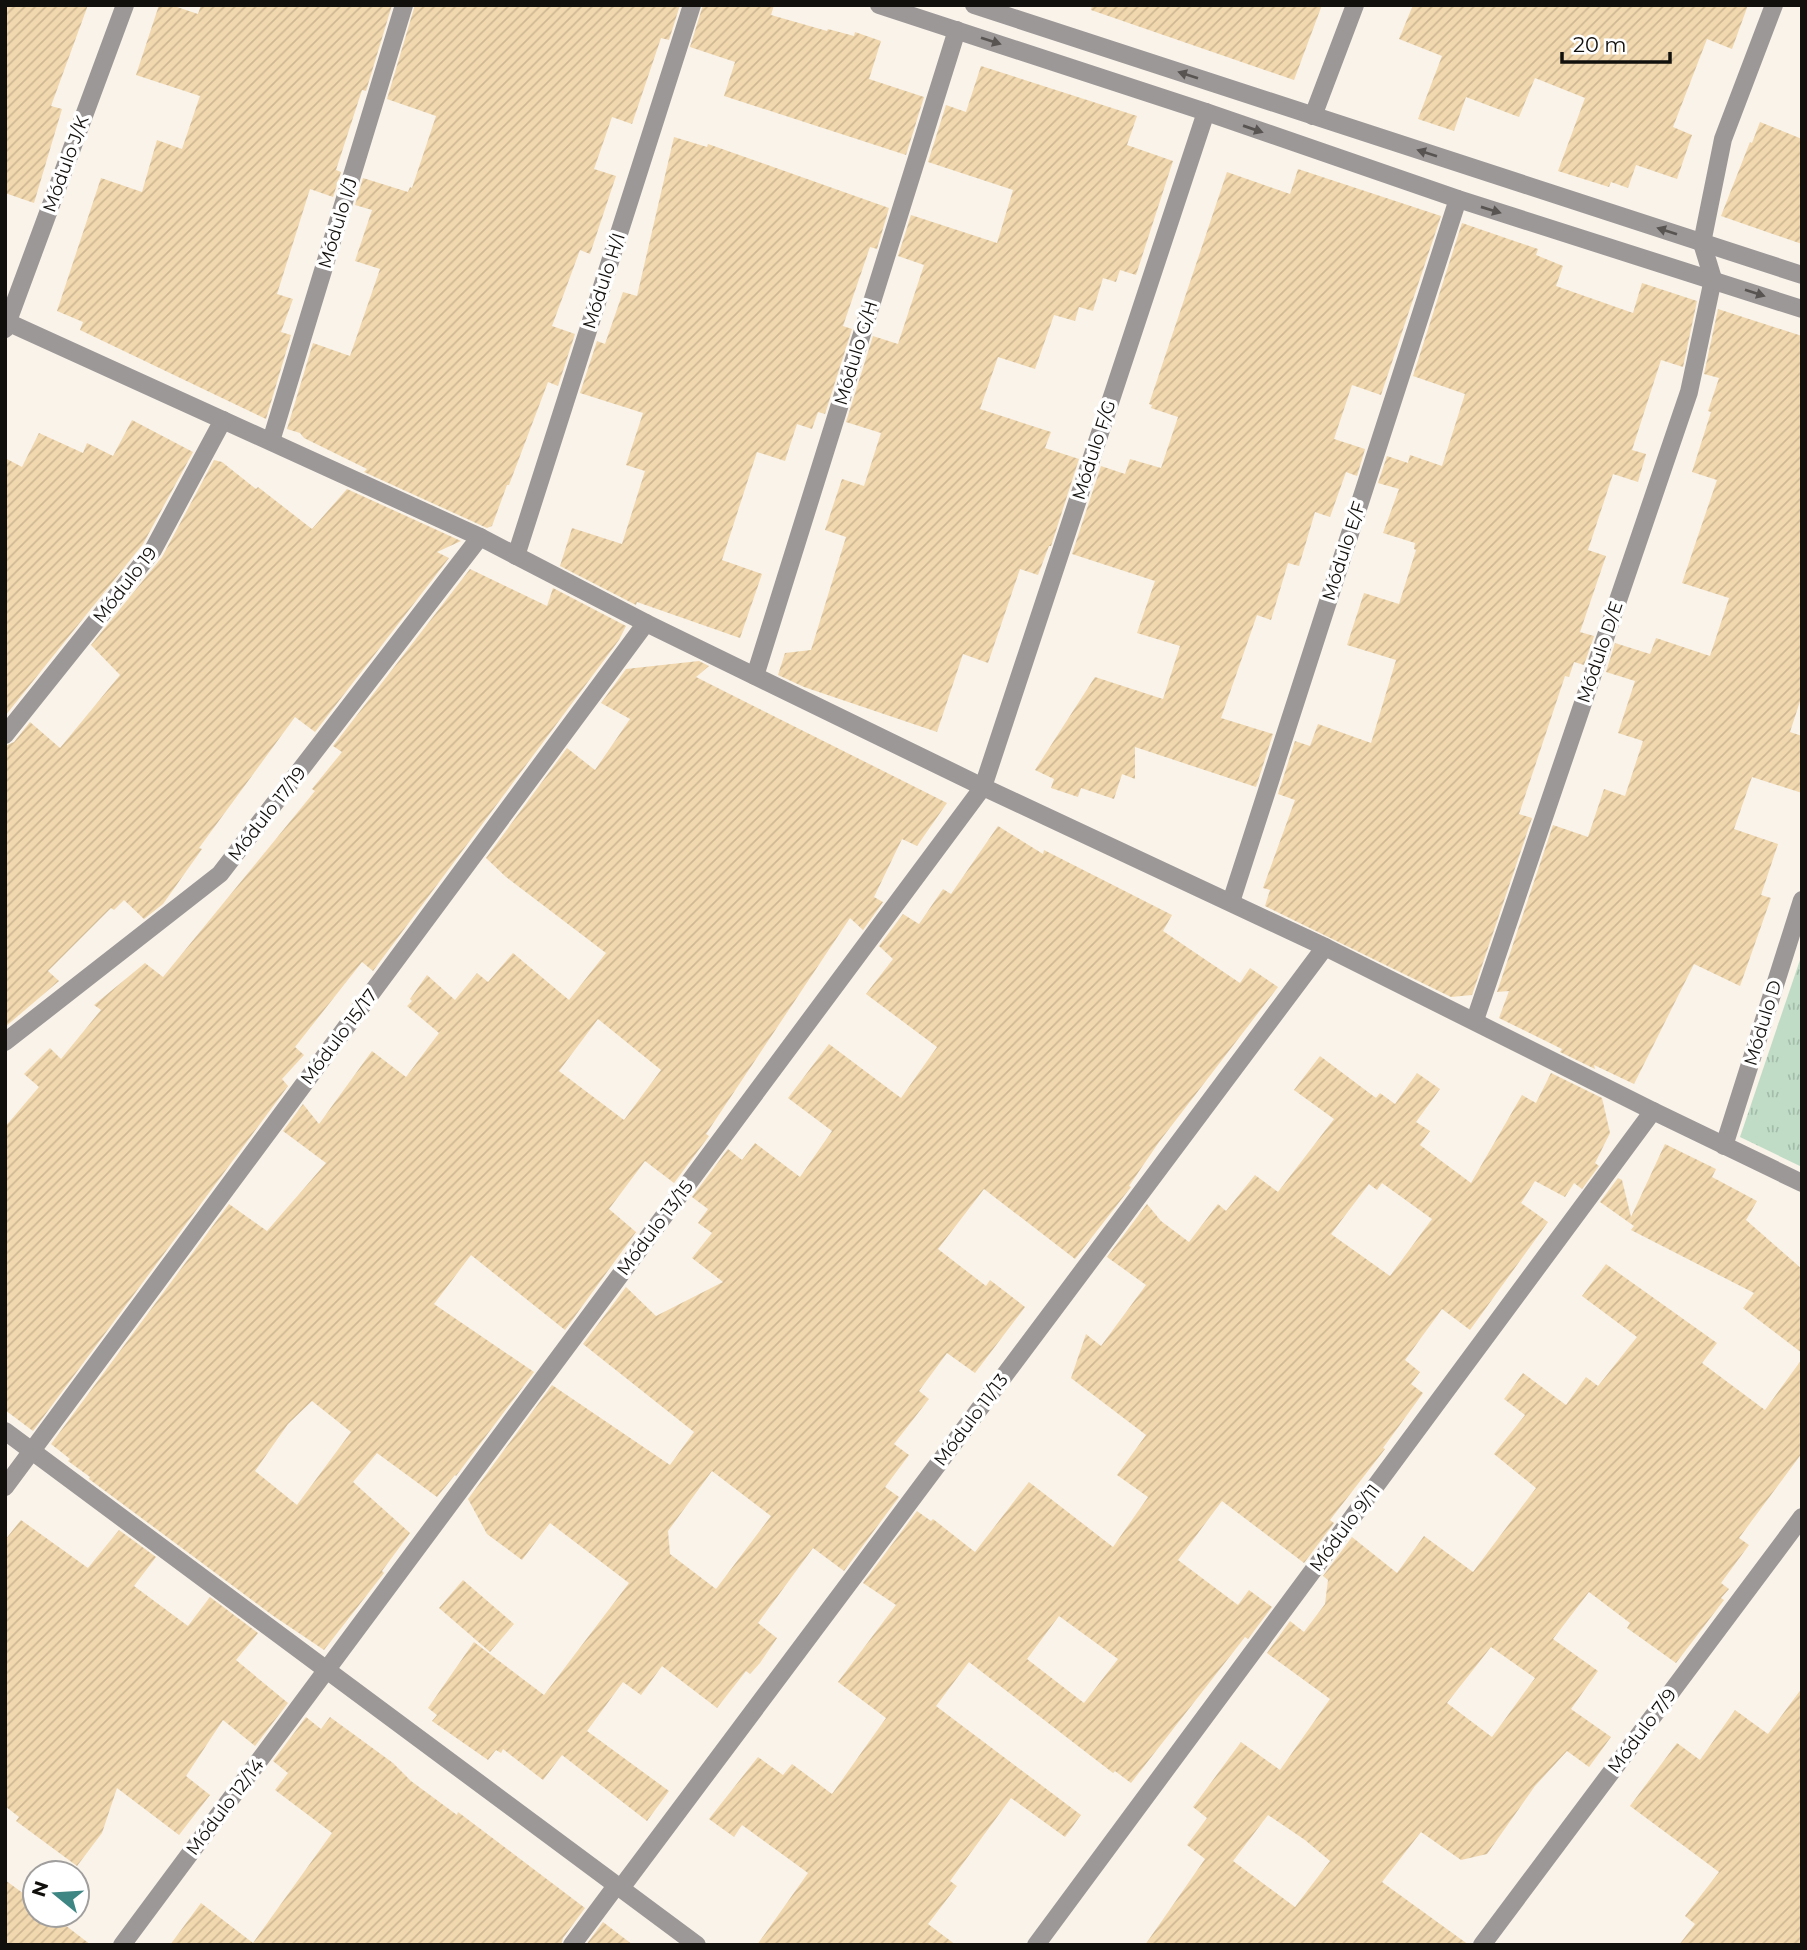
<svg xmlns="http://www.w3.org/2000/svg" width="1807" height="1950" font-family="Montserrat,sans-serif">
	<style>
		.park { fill: url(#park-tufts) }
		.building { fill: url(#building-hatch); fill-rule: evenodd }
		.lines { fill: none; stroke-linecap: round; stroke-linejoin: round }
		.minor { stroke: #9d9898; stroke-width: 18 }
		.oneway { fill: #585452 }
		.labels { text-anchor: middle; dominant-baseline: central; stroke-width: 7; stroke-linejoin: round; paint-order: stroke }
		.street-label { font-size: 18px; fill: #12100d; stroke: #fff }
	</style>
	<defs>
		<pattern id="park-tufts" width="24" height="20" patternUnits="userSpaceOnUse" patternTransform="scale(1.75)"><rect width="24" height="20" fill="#c0dcc7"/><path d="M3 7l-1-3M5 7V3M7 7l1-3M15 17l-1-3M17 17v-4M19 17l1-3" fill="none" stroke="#a4bcaa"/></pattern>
		<pattern id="building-hatch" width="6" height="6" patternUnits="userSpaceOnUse" patternTransform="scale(1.75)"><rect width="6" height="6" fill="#f2d8ae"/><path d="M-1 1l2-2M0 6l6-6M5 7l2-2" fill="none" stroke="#ceb894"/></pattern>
	</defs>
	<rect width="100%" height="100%" fill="#f9f3ea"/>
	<path class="park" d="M1802 954V1167L1740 1137Z"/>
	<g class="building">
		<path d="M5 5H88L51 106 62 109 34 203 5 193Z"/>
		<path d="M159 5H171L198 14 201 5H392L366 91 362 90 336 170 341 172 333 197 310 189 277 294 293 299 281 332 291 335 266 419 80 330 83 322 57 311 101 178 142 192 157 140 182 149 200 96 136 75Z"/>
		<path d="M415 5H680L669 40 661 38 632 124 612 117 594 169 616 176 590 254 580 250 552 326 575 334 558 386 548 382 509 485H507L492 526 487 528 364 472 367 469 304 438 300 433 287 429 313 343 350 356 380 269 355 261 372 210 355 205 363 178 408 192 410 187 412 188 436 116 387 99Z"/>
		<path d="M703 5H774L771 15 827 31 828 29 854 36 855 32 881 41 869 79 924 97 906 155 724 96 735 62 690 47Z"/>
		<path d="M1092 5H1322L1294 80 1091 10Z"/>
		<path d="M1413 5H1748L1732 49 1707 39 1673 127 1692 135 1677 179 1636 165 1628 188 1611 182 1609 187 1558 171 1585 98 1535 78 1519 117 1466 97 1454 131 1418 119 1442 56 1399 39Z"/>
		<path d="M981 66 1137 116 1127 145 1173 161 1136 275 1120 270 1116 282 1103 278 1093 311 1079 307 1075 321 1054 315 1035 369 998 357 980 409 1051 432 1045 448 1079 459 1051 546H1049L1038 575 1020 569 988 663 963 654 937 732 804 687 778 675 785 653 811 650 846 537 825 530 842 479 864 486 881 433 846 422 873 336 898 344 924 265 898 256 911 215 997 243 1013 190 928 162 946 105 966 112Z"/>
		<path d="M1760 122 1802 139V244L1721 216 1750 142 1752 143Z"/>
		<path d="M674 137 707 147 708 144 889 208 877 249 870 247 843 326 852 329 825 414 818 412 812 429 797 424 785 461 757 452 722 560 762 574 740 638 637 602 636 605 560 566 572 528 622 544 645 471 626 465 643 413 580 393 597 341 605 344 623 292 637 296Z"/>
		<path d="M1298 169 1441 216 1381 395 1352 385 1334 439 1365 449 1357 476 1346 472 1330 517 1315 512 1299 566 1288 563 1271 620 1257 615 1221 718 1273 734 1256 787 1135 747V779L1122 774 1114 799 1081 788 1078 797 1051 788 1054 779 1035 770 1095 677 1163 699 1180 646 1137 633 1155 581 1072 554 1101 466 1125 474 1130 459 1161 468 1178 417 1151 408 1152 405 1149 404 1227 172 1290 194Z"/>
		<path d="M1462 223 1538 249 1536 255 1563 266 1556 286 1633 313 1642 283 1697 301 1683 367 1661 360 1632 450 1646 454 1638 482 1613 474 1588 550 1606 556 1580 632 1594 636 1584 665 1574 662 1569 677 1565 676 1519 814 1532 818 1472 995 1451 997 1265 906 1270 890 1263 888 1295 800 1278 794 1295 741 1310 746 1318 724 1371 743 1396 660 1347 645 1364 593 1399 604 1416 550 1414 549 1415 543 1383 533 1399 489 1378 483 1387 456 1408 463 1410 455 1442 466 1465 394 1413 376Z"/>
		<path d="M1718 309 1802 336V695L1790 732 1802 736V793L1752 777 1734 829 1778 844 1761 895 1771 898 1740 986 1694 964 1634 1084 1594 1065 1595 1069 1560 1052 1562 1049 1499 1018 1509 991 1497 992 1553 825 1588 837 1604 789 1625 796 1643 741 1618 733 1635 681 1606 672 1615 643 1650 654 1656 638 1710 656 1729 598 1682 583 1717 480 1692 472 1711 412 1708 411 1719 378 1704 374Z"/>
		<path d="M132 420 193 452 143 544 5 716V458L22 467 39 433 83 453 87 443 113 456Z"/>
		<path d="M214 460 222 462 256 489 258 487 312 529 347 489 461 541 437 552 449 558 315 732 295 717 199 848 202 849 163 904 144 919 124 900 114 910 111 908 48 971 59 981 5 1027V746L14 742 30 722 60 748 120 675 91 645 162 557Z"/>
		<path d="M470 569 547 606 553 588 626 626 619 640 373 971 362 962 295 1047 304 1055 282 1079 288 1086 33 1431 5 1410V1127L39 1087 24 1074 50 1048 61 1059 101 1010 94 1005 145 963 163 977 315 791 312 789 342 752 333 746Z"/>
		<path d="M699 661 709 666 696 677 947 803 917 846 902 839 874 897 883 902 863 930 850 918 706 1134 709 1136 674 1183 645 1161 609 1209 636 1232 565 1330 471 1255 434 1304 534 1372 456 1476 455 1475 437 1497 377 1453 353 1482 410 1533 382 1571 384 1573 324 1650 272 1615 89 1479 90 1477 68 1461 70 1459 51 1444 229 1204 267 1231 326 1163 283 1131 303 1104 319 1124 372 1051 406 1077 439 1033 407 1006 412 1001 410 999 427 975 455 1000 477 973 488 982 513 953 569 1000 606 953 506 877 486 858 567 748 595 770 630 719 601 703 626 669ZM598 1019 661 1070 624 1120 559 1071ZM312 1401 351 1432 297 1505 255 1471 288 1424Z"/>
		<path d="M998 826 1043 854 1044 850 1172 915 1163 931 1240 983 1250 968 1278 987 1159 1142 1129 1186 1131 1187 1075 1259 984 1189 938 1249 986 1286 990 1280 1025 1307 975 1373 947 1353 919 1391 929 1399 894 1444 909 1455 885 1487 899 1497 844 1571 813 1548 758 1623 777 1638 760 1663 750 1674 746 1671 717 1708 662 1666 641 1695 623 1682 587 1731 669 1791 647 1821 562 1755 543 1780 503 1749 501 1753 496 1750 488 1760 432 1721 437 1715 428 1708 474 1642 544 1695 629 1583 550 1523 522 1560 487 1534 468 1499 552 1385 670 1465 694 1432 583 1344 626 1287 656 1316 723 1282 692 1258 712 1233 698 1223 708 1209 692 1197 728 1149 742 1160 755 1143 800 1177 832 1131 788 1098 829 1044 901 1098 937 1047 866 994 893 959 879 946 903 914 919 924 943 889 951 894ZM712 1471 771 1516 716 1589 670 1554 668 1531Z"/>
		<path d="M1320 1056 1376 1098 1380 1093 1395 1104 1417 1073 1440 1089 1416 1122 1430 1131 1420 1145 1471 1183 1522 1095 1536 1103 1551 1073 1602 1098 1610 1133 1595 1163 1599 1166 1582 1189 1574 1183 1565 1197 1535 1181 1521 1203 1548 1222 1470 1330 1442 1309 1405 1360 1420 1372 1411 1384 1423 1393 1383 1448 1385 1449 1330 1520 1334 1523 1304 1563 1222 1501 1178 1560 1238 1605 1249 1590 1272 1607 1248 1639 1245 1637 1131 1783 1115 1771 1113 1773 969 1662 936 1706 1081 1815 1065 1837 1011 1798 950 1881 957 1886 928 1924 956 1945H757L808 1873 742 1825 734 1837 709 1819 758 1757 783 1775 792 1764 832 1794 886 1718 838 1682 896 1605 863 1583 917 1511 931 1521 933 1519 975 1552 1029 1482 1113 1547 1148 1497 1117 1475 1146 1435 1071 1378 1086 1334 1101 1346 1146 1285 1107 1257 1147 1204 1161 1221 1189 1242 1218 1204 1226 1211 1255 1175 1278 1192 1334 1119 1294 1090ZM1382 1183 1432 1219 1390 1276 1331 1234 1369 1184 1377 1190ZM1059 1616 1118 1659 1084 1703 1027 1659Z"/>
		<path d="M1665 1144 1716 1169 1712 1177 1757 1201 1746 1220 1802 1269V1353L1743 1308 1754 1293 1631 1230 1634 1226 1600 1202 1618 1178 1622 1180 1631 1217Z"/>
		<path d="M1606 1264 1717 1343 1702 1363 1765 1410 1802 1359V1453L1739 1538 1749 1545 1721 1583 1729 1589 1721 1598 1724 1600 1676 1663 1627 1628 1630 1623 1589 1592 1553 1639 1598 1671 1571 1709 1611 1737 1589 1767 1567 1751 1535 1786 1487 1854 1461 1860 1421 1832 1382 1882 1469 1945H1145L1205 1859 1187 1845 1207 1818 1193 1807 1241 1742 1280 1770 1330 1699 1267 1653 1290 1621 1304 1632 1325 1604 1328 1580 1323 1576 1352 1537 1397 1573 1424 1536 1473 1572 1536 1488 1494 1454 1525 1415 1504 1399 1523 1373 1566 1405 1586 1377 1598 1386 1637 1337 1582 1296ZM1491 1647 1535 1678 1492 1737 1447 1703ZM1268 1815 1305 1840 1330 1861 1295 1907 1233 1861Z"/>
		<path d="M21 1520 88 1568 119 1530 156 1557 134 1586 188 1626 210 1597 258 1633 236 1660 288 1703 255 1746 223 1720 186 1776 210 1795 179 1835 117 1788 102 1833 77 1866 16 1821 19 1817 5 1806V1540Z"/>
		<path d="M463 1580 514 1624 490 1652 439 1608Z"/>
		<path d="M1802 1688V1945H1679L1695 1924 1685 1916 1719 1872 1630 1806 1677 1743 1700 1760 1735 1710 1768 1734Z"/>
		<path d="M306 1717 321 1729 330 1717 393 1763 411 1781 457 1815 458 1812 585 1908 563 1938 561 1945H170L201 1903 253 1943 332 1833 275 1790 288 1773 273 1761Z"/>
		<path d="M5 1880 35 1902V1915H52L91 1945H5Z"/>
		<path d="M603 1922 633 1945H586Z"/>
	</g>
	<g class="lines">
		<g class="minor">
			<path d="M879 5 1206 112 1458 199 1802 309"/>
			<path d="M974 5 1802 275"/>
			<path d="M1313 116 1355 5"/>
			<path d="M5 321 480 537 646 623 983 787 1325 947 1653 1111 1802 1183"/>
			<path d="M5 329 125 5"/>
			<path d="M271 441 404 5"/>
			<path d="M516 556 692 5"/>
			<path d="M755 676 957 30"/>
			<path d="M5 735 153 550 223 420"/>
			<path d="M1231 902 1458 199"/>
			<path d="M1475 1020 1689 392 1713 279 1702 243 1723 139 1774 5"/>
			<path d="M5 1042 220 874 480 537"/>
			<path d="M1724 1146 1802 900"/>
			<path d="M5 1431 697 1945"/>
			<path d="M5 1487 646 623"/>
			<path d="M122 1945 983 787 1206 112"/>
			<path d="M572 1945 616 1886 621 1888 1325 947"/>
			<path d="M1036 1945 1653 1111"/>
			<path d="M1482 1945 1802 1517"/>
		</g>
	</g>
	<defs><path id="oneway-solid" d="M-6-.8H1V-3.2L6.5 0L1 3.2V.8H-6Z" transform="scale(1.75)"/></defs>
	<g class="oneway">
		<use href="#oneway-solid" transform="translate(991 41) rotate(18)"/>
		<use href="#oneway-solid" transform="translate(1188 75) rotate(-162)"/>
		<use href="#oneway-solid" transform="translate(1253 129) rotate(19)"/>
		<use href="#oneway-solid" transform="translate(1427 153) rotate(-162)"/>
		<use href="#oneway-solid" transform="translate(1491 210) rotate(17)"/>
		<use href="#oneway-solid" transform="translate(1667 231) rotate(-162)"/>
		<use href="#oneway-solid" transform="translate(1755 293) rotate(18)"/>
	</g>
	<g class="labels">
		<g class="street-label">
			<text transform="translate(66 164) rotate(-70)">Módulo J/K</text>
			<text transform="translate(338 223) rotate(-73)">Módulo I/J</text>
			<text transform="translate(604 281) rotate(-72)">Módulo H/I</text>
			<text transform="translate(856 353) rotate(-73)">Módulo G/H</text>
			<text transform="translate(1094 450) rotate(-72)">Módulo F/G</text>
			<text transform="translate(1344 551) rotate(-72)">Módulo E/F</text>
			<text transform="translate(125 585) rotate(-52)">Módulo 19</text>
			<text transform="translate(1600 652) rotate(-71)">Módulo D/E</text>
			<text transform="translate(267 814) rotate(-52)">Módulo 17/19</text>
			<text transform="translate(1763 1023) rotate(-73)">Módulo D</text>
			<text transform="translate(339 1037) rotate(-53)">Módulo 15/17</text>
			<text transform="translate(655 1228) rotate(-53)">Módulo 13/15</text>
			<text transform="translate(971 1420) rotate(-53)">Módulo 11/13</text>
			<text transform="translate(1345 1528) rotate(-53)">Módulo 9/11</text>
			<text transform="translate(1642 1731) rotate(-53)">Módulo 7/9</text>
			<text transform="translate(225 1807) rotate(-53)">Módulo 12/14</text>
		</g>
	</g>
	<rect width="1807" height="1950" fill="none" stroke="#12100d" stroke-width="14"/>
	<g transform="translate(56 1894) rotate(288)"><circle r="33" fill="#ffffff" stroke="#a09f9e" stroke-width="2"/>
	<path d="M0-5L12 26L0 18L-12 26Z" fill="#3e8684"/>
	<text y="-10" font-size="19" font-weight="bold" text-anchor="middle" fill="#12100d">N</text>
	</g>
	<path d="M1562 52v10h108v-10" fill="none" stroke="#12100d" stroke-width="3.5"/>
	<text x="1573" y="52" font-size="21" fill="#12100d" stroke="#ffffff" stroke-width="5" paint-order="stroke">20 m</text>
</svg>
